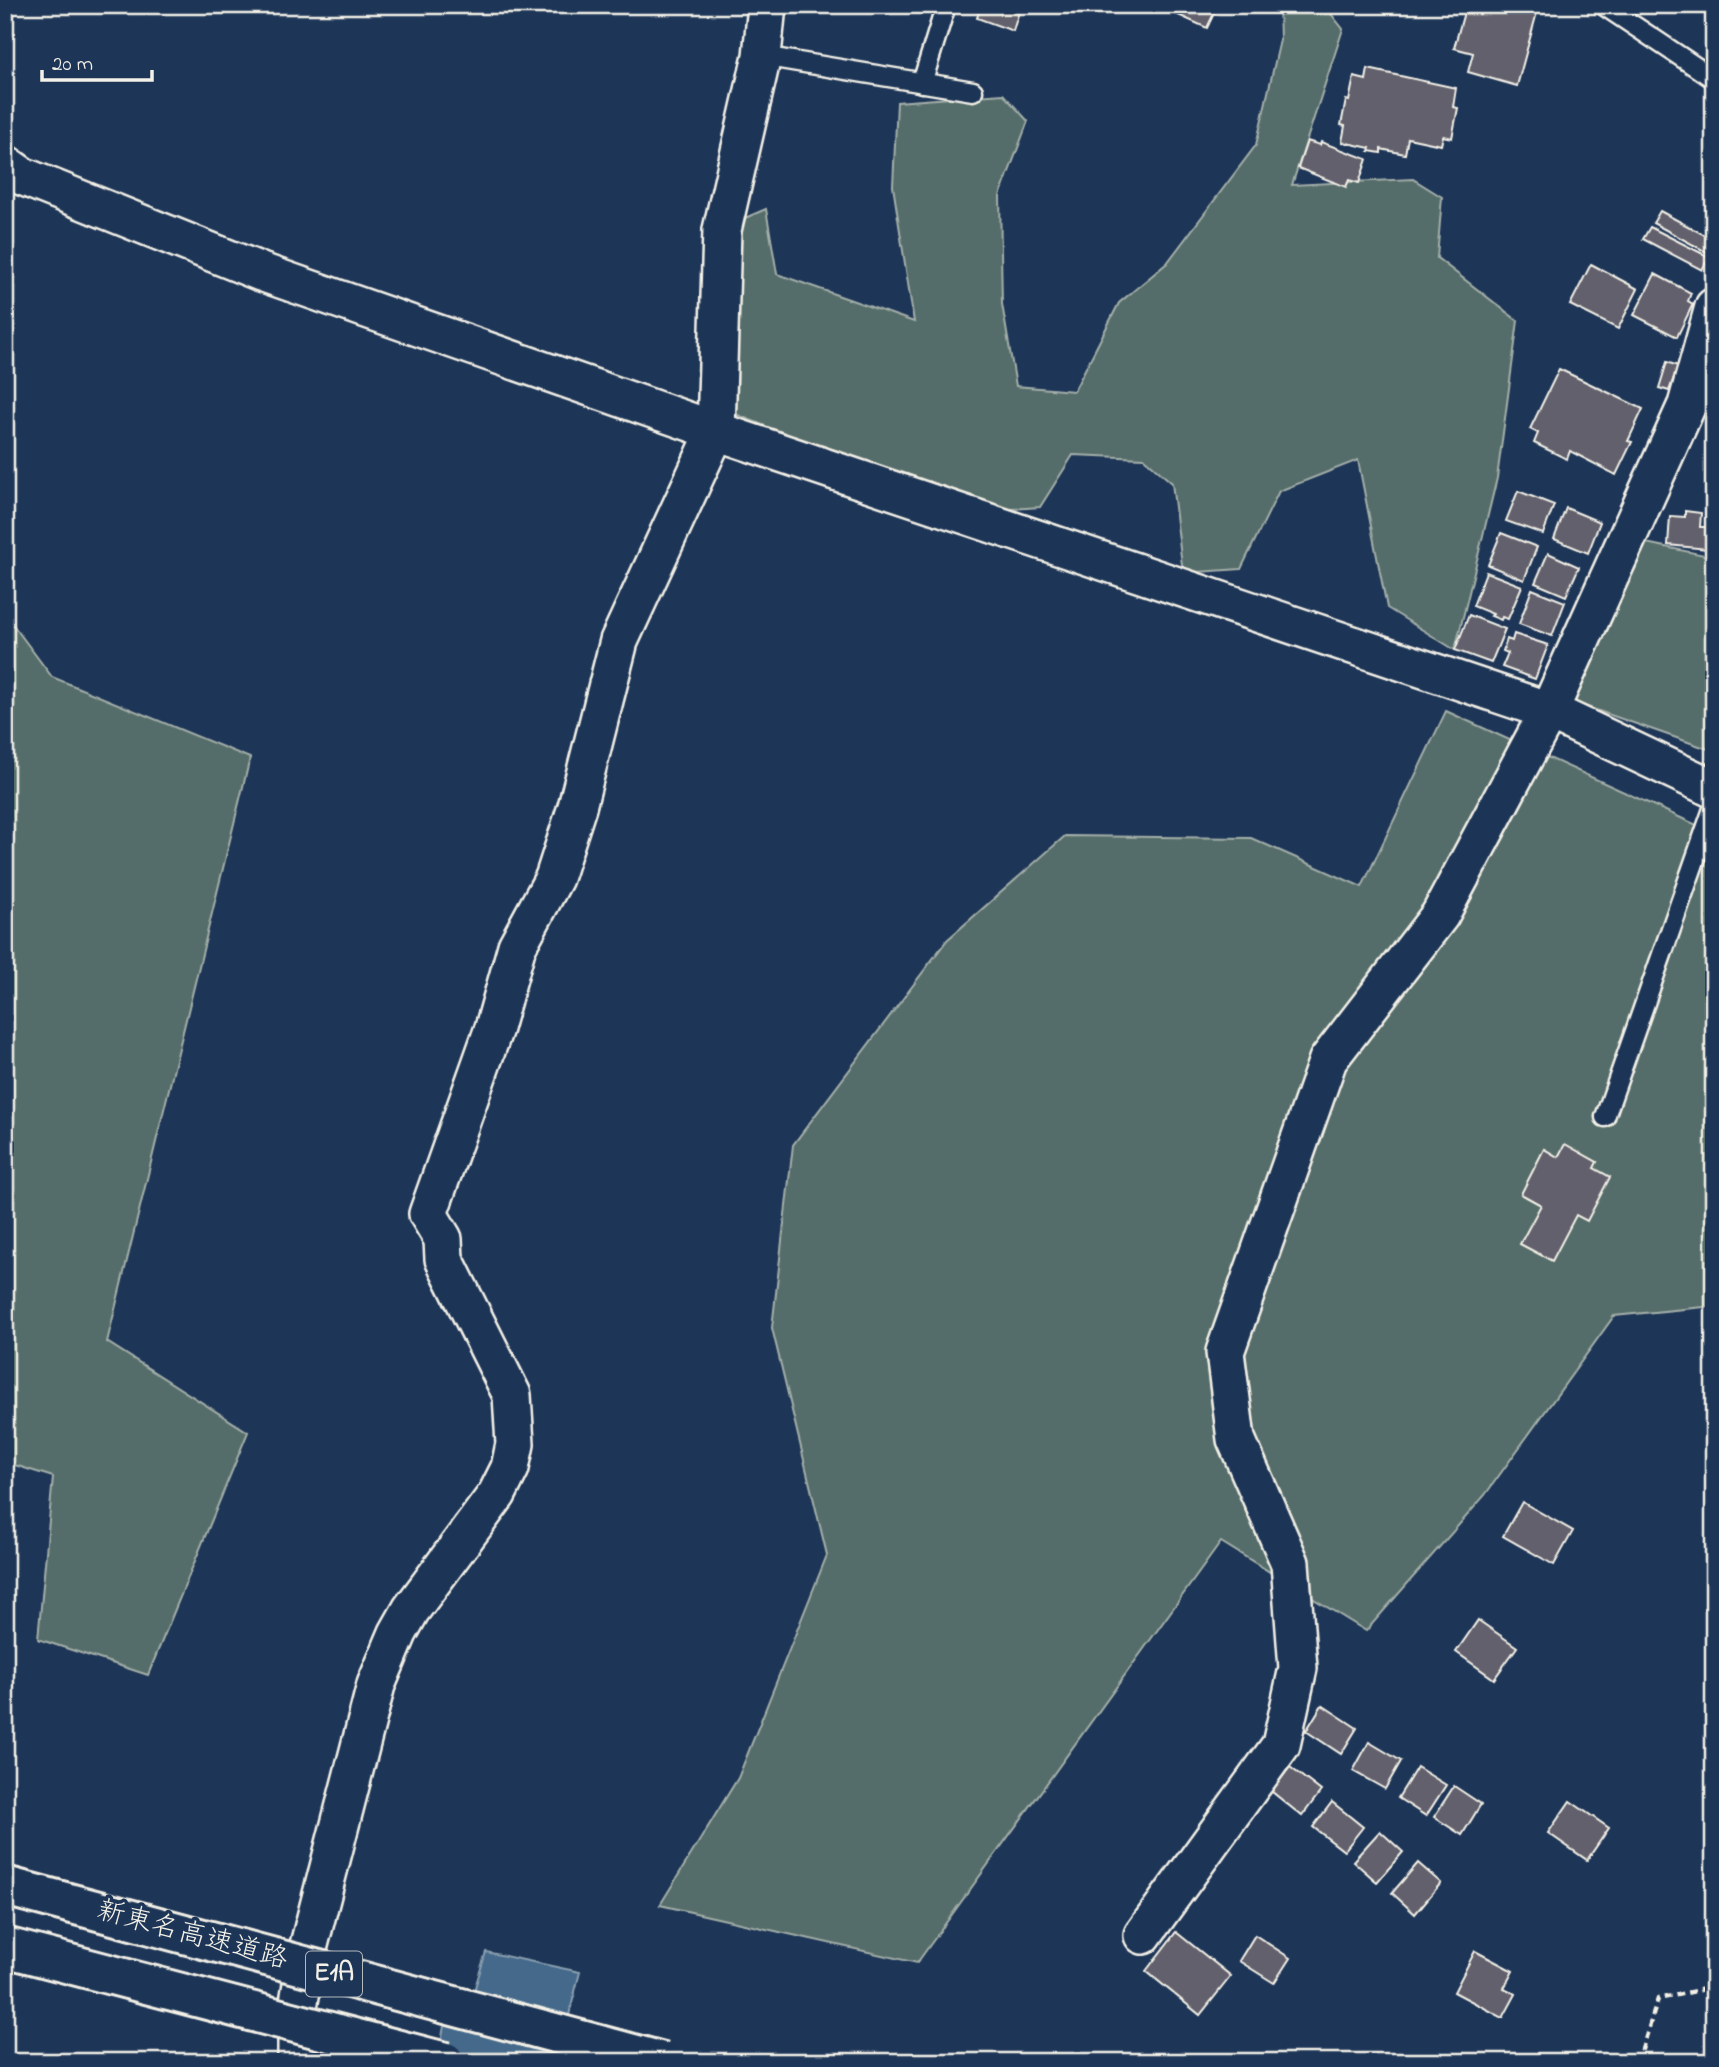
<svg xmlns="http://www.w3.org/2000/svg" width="1719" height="2067" font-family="'Indie Flower','Klee One',sans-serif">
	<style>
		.green { fill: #556d6a; stroke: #a4afa9; stroke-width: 2 }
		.water { fill: #44698b; stroke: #8a9fb0; stroke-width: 2 }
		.building { fill: #62606c; stroke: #f4f1e8; stroke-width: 2 }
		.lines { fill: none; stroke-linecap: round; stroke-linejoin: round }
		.service-casing { stroke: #f4f1e8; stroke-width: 23 }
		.minor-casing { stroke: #f4f1e8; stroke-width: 42 }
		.path { stroke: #f4f1e8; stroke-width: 4.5; stroke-dasharray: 7 5; stroke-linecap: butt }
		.service { stroke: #1d3557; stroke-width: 18 }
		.minor { stroke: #1d3557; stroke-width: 37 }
		.motorway-bridge-casing { stroke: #f4f1e8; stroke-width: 44; stroke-linecap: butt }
		.motorway-bridge { stroke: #1d3557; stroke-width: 38 }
		.labels { text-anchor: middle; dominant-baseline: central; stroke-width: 7; stroke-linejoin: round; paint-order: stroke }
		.shield { fill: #1d3557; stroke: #b4b9bc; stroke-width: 2 }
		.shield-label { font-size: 26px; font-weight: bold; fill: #f4f1e8 }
		.street-label { font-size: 28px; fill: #f4f1e8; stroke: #1d3557 }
	</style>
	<rect width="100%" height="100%" fill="#1d3557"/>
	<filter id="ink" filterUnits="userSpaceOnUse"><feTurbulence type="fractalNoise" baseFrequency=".0143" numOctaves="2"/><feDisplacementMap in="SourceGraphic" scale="14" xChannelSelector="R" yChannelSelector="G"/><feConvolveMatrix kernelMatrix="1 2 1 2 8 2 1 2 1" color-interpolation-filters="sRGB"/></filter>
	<g filter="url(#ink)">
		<g class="green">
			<path d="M1279 5H1328V10L1343 29 1292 185 1413 179 1442 197 1437 258 1518 321 1497 478 1455 650 1387 608 1358 460 1279 491 1241 569 1183 573 1172 483 1144 458 1073 455 1040 507 980 511 730 412 738 221 766 209 777 274 914 322 893 186 897 102 1003 94 1028 121 1000 196 1002 304 1016 386 1074 391 1119 303 1167 263 1256 145 1280 40Z"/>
			<path d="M1641 542 1714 557V751L1567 700Z"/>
			<path d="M5 614 52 677 250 758 107 1342 248 1432 148 1675 38 1639 53 1477 5 1462Z"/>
			<path d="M1446 711 1714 833V1306L1614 1316 1485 1495 1366 1631 1221 1542 917 1963 660 1905 738 1778 827 1555 772 1328 793 1145 947 940 1065 836 1251 838 1362 887Z"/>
		</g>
		<path class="water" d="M486 1952 580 1972 557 2062H437L445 2021 463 2026Z"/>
		<g class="building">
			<path d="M981 5H1021L1013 31 977 18Z"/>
			<path d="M1156 5H1218L1207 28Z"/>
			<path d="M1466 5H1539L1517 86 1468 72 1473 53 1454 48Z"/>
			<path d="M1368 69 1456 88 1453 107 1458 108 1452 138 1443 136 1441 145 1408 138 1405 154 1381 149V153L1369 151 1370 148 1342 142 1345 126 1341 125 1346 100 1349 101 1354 77 1366 80Z"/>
			<path d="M1307 141 1320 145 1321 142 1367 159 1359 183 1349 180 1346 187 1298 168Z"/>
			<path d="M1660 211 1714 240V247L1710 254 1653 223Z"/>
			<path d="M1650 227 1709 257 1702 270 1643 239Z"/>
			<path d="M1591 264 1638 289 1618 329 1570 305Z"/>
			<path d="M1655 274 1691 293 1688 301 1693 304 1677 337 1634 315Z"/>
			<path d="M1667 362 1678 366 1669 391 1659 388Z"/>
			<path d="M1559 369 1643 409 1628 441 1632 442 1616 475 1570 451 1567 459 1534 443 1538 433 1530 429Z"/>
			<path d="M1518 491 1554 505 1543 534 1506 521Z"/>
			<path d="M1566 508 1600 522 1588 553 1554 539Z"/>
			<path d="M1685 511 1701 513 1700 527H1709L1707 549 1668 545 1670 516 1685 517Z"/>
			<path d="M1501 533 1537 547 1524 580 1488 565Z"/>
			<path d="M1548 553 1579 567 1566 596 1535 583Z"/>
			<path d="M1486 572 1522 586 1508 619 1502 617 1501 620 1491 616 1493 614 1473 606Z"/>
			<path d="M1532 589 1565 602 1552 636 1519 624Z"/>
			<path d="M1469 615 1505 629 1491 663 1455 650Z"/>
			<path d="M1514 634 1548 645 1535 679 1502 667 1508 653 1503 651 1507 639 1512 641Z"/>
			<path d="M1565 1144 1597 1162 1594 1168 1610 1177 1587 1221 1576 1215 1552 1261 1520 1244 1541 1205 1521 1194 1544 1149 1558 1157Z"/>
			<path d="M1522 1502 1573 1531 1554 1565 1503 1536Z"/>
			<path d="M1478 1620 1517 1647 1494 1679 1456 1652Z"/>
			<path d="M1322 1705 1357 1728 1341 1754 1306 1731Z"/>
			<path d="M1369 1742 1401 1761 1385 1789 1353 1771Z"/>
			<path d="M1290 1767 1321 1791 1302 1816 1271 1791Z"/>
			<path d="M1417 1767 1446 1785 1426 1816 1398 1798Z"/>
			<path d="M1454 1786 1481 1804 1462 1835 1434 1817Z"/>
			<path d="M1570 1801 1609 1828 1587 1860 1548 1833Z"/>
			<path d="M1332 1802 1363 1827 1344 1851 1313 1827Z"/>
			<path d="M1380 1831 1403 1852 1377 1882 1353 1861Z"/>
			<path d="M1418 1863 1441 1883 1415 1914 1392 1893Z"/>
			<path d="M1176 1932 1231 1976 1200 2015 1146 1971Z"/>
			<path d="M1255 1935 1290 1958 1274 1983 1239 1961Z"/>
			<path d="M1475 1951 1513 1971 1504 1988 1516 1994 1503 2018 1454 1992Z"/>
		</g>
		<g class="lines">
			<defs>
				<g id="service">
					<path d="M1606 7 1714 79"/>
					<path d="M762 56 973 91"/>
					<path d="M922 83 946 5"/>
					<path d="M1605 1117 1714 806"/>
				</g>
				<g id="minor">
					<path d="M5 164 22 176 261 272 716 431 1549 711 1714 789"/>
					<path d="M1143 1935 1281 1745 1298 1668 1290 1563 1236 1439 1225 1352 1328 1060 1440 915 1549 711 1687 405 1714 307"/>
					<path d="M297 2062V2013L309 1945 376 1685 398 1633 411 1610 497 1494 510 1468 515 1444 512 1395 444 1259 443 1239 428 1214 494 1028 517 946 554 878 577 807 619 641 716 431 722 230 762 56 767 5"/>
				</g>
			</defs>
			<use href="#service" class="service-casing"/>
			<use href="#minor" class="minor-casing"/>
			<path class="path" d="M1638 2062 1658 1999 1714 1987"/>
			<use href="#service" class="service"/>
			<use href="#minor" class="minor"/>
			<defs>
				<g id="motorway-bridge">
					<path d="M5 1886 663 2062"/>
					<path d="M5 1947 445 2062"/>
				</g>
			</defs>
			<use href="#motorway-bridge" class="motorway-bridge-casing"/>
			<use href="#motorway-bridge" class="motorway-bridge"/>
		</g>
	</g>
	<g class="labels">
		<rect class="shield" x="306" y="1951.5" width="56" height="45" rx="5"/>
		<g class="shield-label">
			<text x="334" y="1974">E1A</text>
		</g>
		<g class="street-label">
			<text transform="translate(192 1936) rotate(15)">新東名高速道路</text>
		</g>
	</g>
	<rect width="1719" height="2067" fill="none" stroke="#1d3557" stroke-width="28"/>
	<rect x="14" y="14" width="1691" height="2039" fill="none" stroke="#f4f1e8" stroke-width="2.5" filter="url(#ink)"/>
	<path d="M42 70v10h110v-10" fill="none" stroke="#f4f1e8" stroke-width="3.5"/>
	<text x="52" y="70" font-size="21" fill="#f4f1e8" stroke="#1d3557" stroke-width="5" paint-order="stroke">20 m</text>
</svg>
